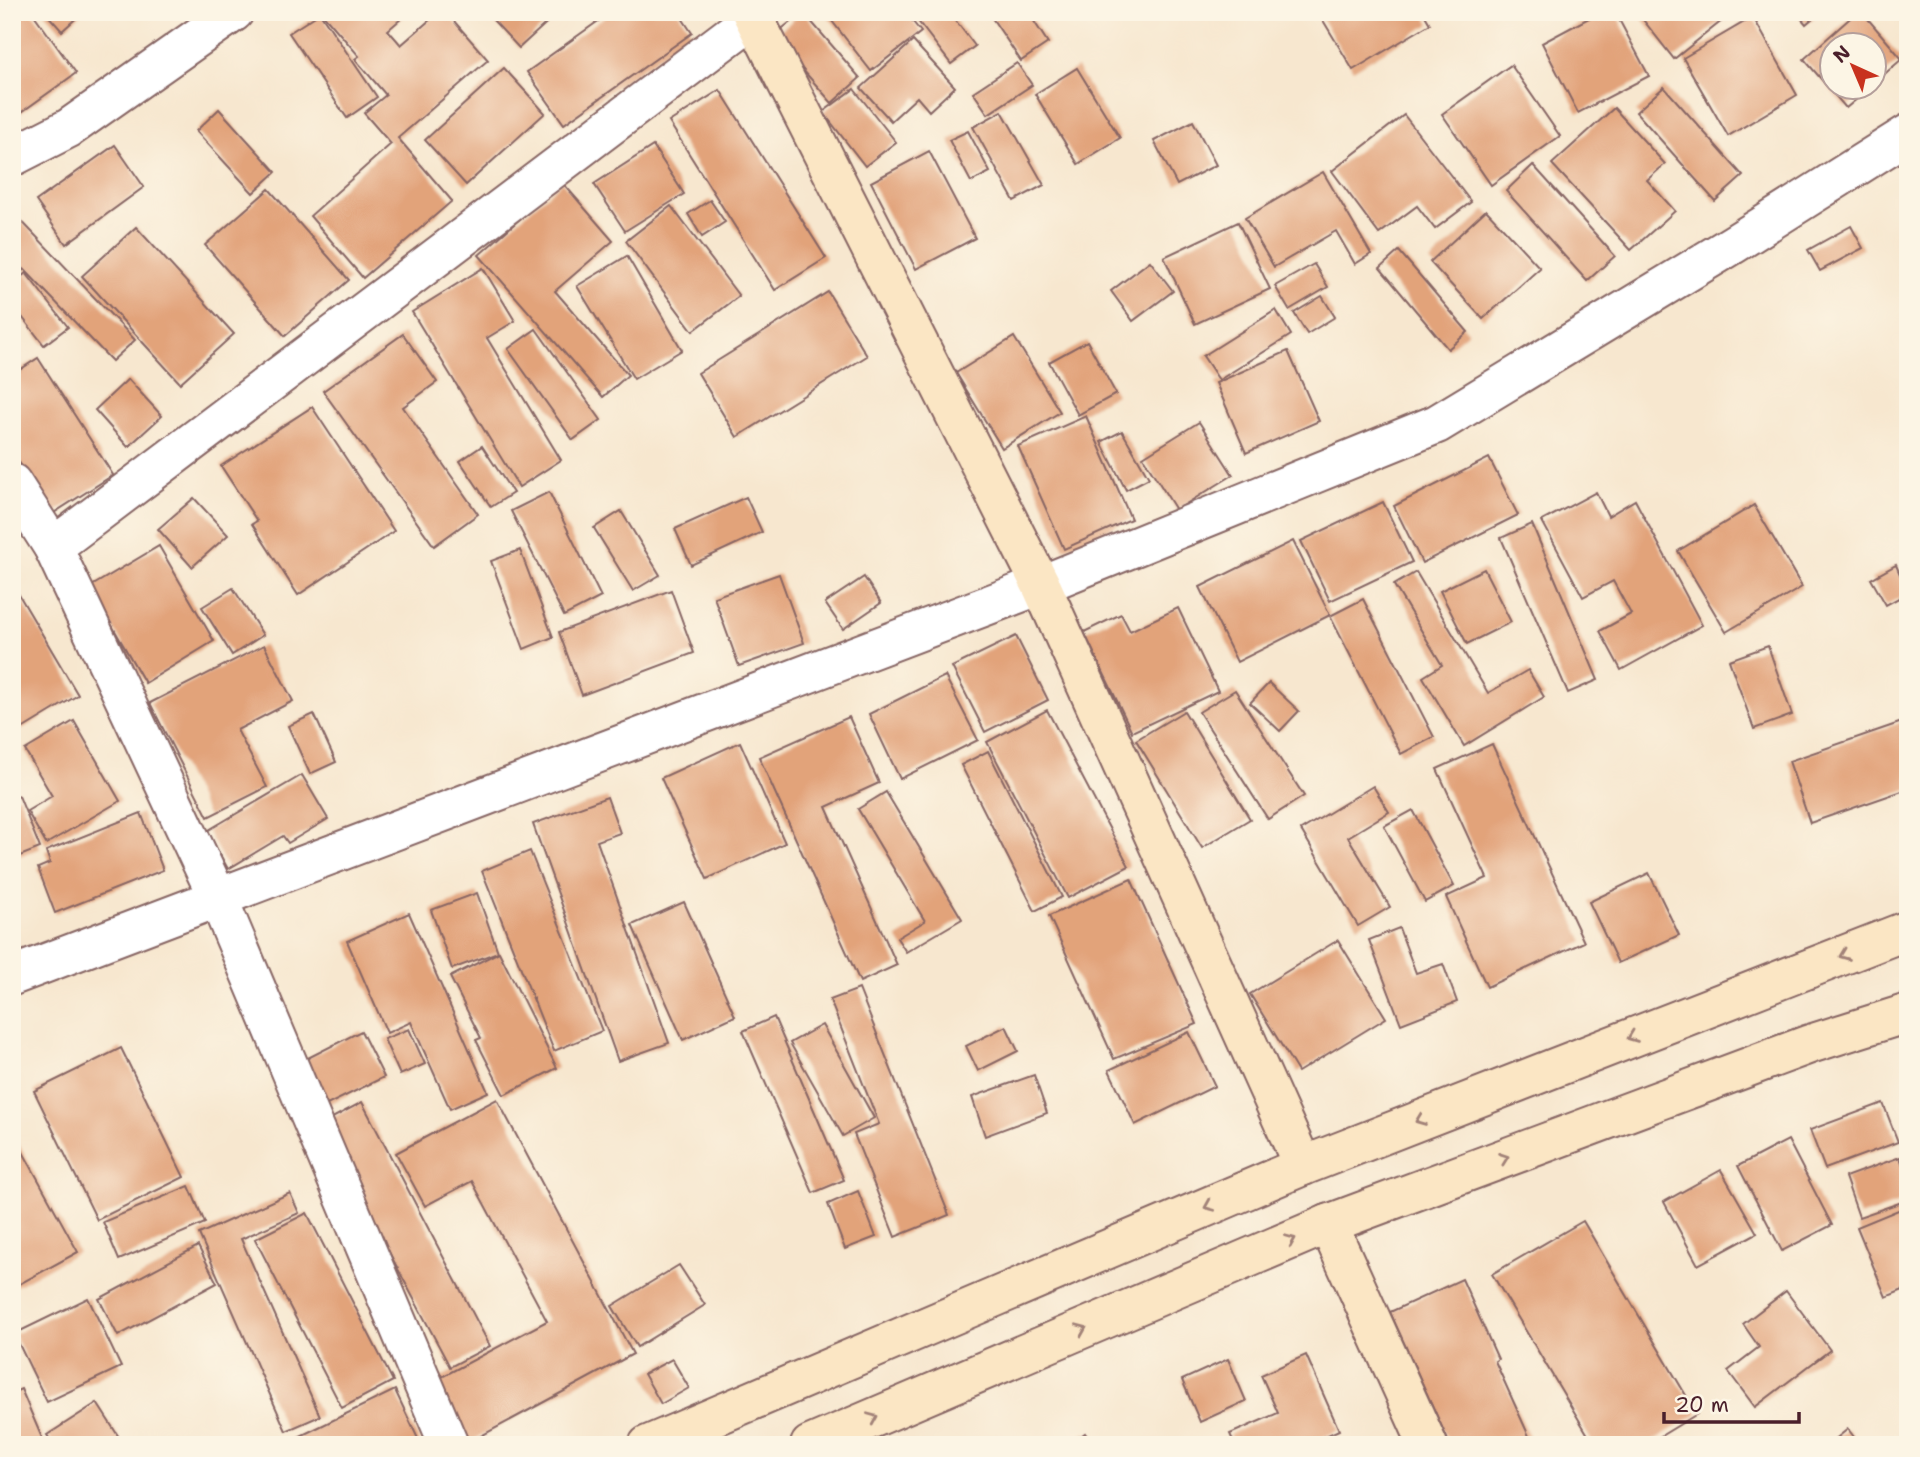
<svg xmlns="http://www.w3.org/2000/svg" width="1920" height="1457" font-family="'Shantell Sans',sans-serif">
	<style>
		.building { fill: #e2a37a }
		.lines { fill: none; stroke-linecap: round; stroke-linejoin: round }
		.street-casing { stroke: #876564; stroke-width: 42 }
		.secondary-casing { stroke: #876564; stroke-width: 42 }
		.street { stroke: #fff; stroke-width: 38 }
		.secondary { stroke: #fbe6c4; stroke-width: 38 }
		.oneway { stroke: #a28278 }
	</style>
	<rect width="100%" height="100%" fill="#fcf5e5"/>
	<filter id="ink" filterUnits="userSpaceOnUse"><feTurbulence type="fractalNoise" baseFrequency=".0143" numOctaves="2"/><feDisplacementMap in="SourceGraphic" scale="14" xChannelSelector="R" yChannelSelector="G"/><feConvolveMatrix kernelMatrix="1 2 1 2 8 2 1 2 1" color-interpolation-filters="sRGB"/></filter>
	<filter id="wash" filterUnits="userSpaceOnUse"><feTurbulence type="fractalNoise" baseFrequency=".00686" numOctaves="4" result="noise"/><feDisplacementMap in="SourceGraphic" scale="28" xChannelSelector="R" yChannelSelector="G"/><feGaussianBlur stdDeviation="1.57" result="paint"/><feColorMatrix in="noise" values="0 0 0 0 0 0 0 0 0 0 0 0 0 0 0 0 0 1.4 0 .05"/><feComposite in="paint" operator="in"/></filter>
	<g filter="url(#wash)">
		<rect width="100%" height="100%" fill="#f7e7cf"/>
		<g id="blocks">
			<g class="building">
				<path d="M25 12H32L76 73 12 119V21Z"/>
				<path d="M45 12H83L62 31Z"/>
				<path d="M321 12H409L388 30 401 45 439 12H446L488 60 398 138 452 201 363 278 310 216 391 144 364 113 386 95 355 59 359 56Z"/>
				<path d="M501 12H549L553 17 519 48 493 20Z"/>
				<path d="M611 12H678L692 33 564 124 527 72Z"/>
				<path d="M803 12 860 78 832 103 773 36Z"/>
				<path d="M825 12H905L921 32 871 71Z"/>
				<path d="M911 12H949L975 46 951 64Z"/>
				<path d="M988 12H1028L1048 43 1021 61Z"/>
				<path d="M1318 12H1423L1430 24 1353 70Z"/>
				<path d="M1600 12H1615L1649 76 1578 113 1542 43Z"/>
				<path d="M1637 12H1733L1674 59Z"/>
				<path d="M1796 12H1820L1806 24Z"/>
				<path d="M1857 12H1862L1902 59 1874 83V46H1832V88H1870L1846 108 1804 59Z"/>
				<path d="M320 13 377 97 347 118 289 33Z"/>
				<path d="M1753 17 1797 95 1728 136 1683 58Z"/>
				<path d="M913 41 955 87 929 111 917 97 891 121 861 88Z"/>
				<path d="M1017 63 1032 85 988 114 973 92Z"/>
				<path d="M1511 65 1560 136 1491 185 1442 114Z"/>
				<path d="M504 68 545 113 466 185 425 140Z"/>
				<path d="M1077 68 1120 138 1078 164 1035 94Z"/>
				<path d="M1664 87 1743 176 1715 201 1636 112Z"/>
				<path d="M854 89 896 142 865 166 823 112Z"/>
				<path d="M720 90 826 258 775 290 669 122Z"/>
				<path d="M1614 108 1665 164 1647 180 1675 211 1631 250 1552 164Z"/>
				<path d="M219 109 276 172 253 193 196 131Z"/>
				<path d="M1002 111 1044 185 1014 201 973 127Z"/>
				<path d="M1404 115 1471 202 1435 229 1417 206 1379 234 1332 171Z"/>
				<path d="M1193 121 1216 165 1177 185 1154 141Z"/>
				<path d="M968 131 990 172 971 182 949 140Z"/>
				<path d="M115 145 144 187 66 244 36 201Z"/>
				<path d="M653 146 684 194 625 231 594 184Z"/>
				<path d="M929 151 975 238 916 269 871 182Z"/>
				<path d="M1533 165 1615 256 1587 281 1506 191Z"/>
				<path d="M1323 172 1371 254 1355 264 1336 231 1274 267 1245 218Z"/>
				<path d="M562 182 613 241 555 291 628 375 603 397 479 255Z"/>
				<path d="M269 189 349 280 285 336 205 245Z"/>
				<path d="M710 200 725 222 702 237 688 214Z"/>
				<path d="M671 206 739 296 693 331 626 241Z"/>
				<path d="M1486 210 1540 268 1483 319 1430 262Z"/>
				<path d="M12 211 135 340 112 361 24 269 12 281Z"/>
				<path d="M1238 222 1270 289 1195 324 1164 257Z"/>
				<path d="M1851 226 1863 248 1820 271 1808 250Z"/>
				<path d="M136 227 234 334 180 383 82 276Z"/>
				<path d="M1399 251 1468 332 1448 349 1380 268Z"/>
				<path d="M627 256 682 350 634 379 577 286Z"/>
				<path d="M1150 261 1173 291 1133 321 1111 291Z"/>
				<path d="M1314 264 1328 287 1289 310 1275 286Z"/>
				<path d="M483 268 515 321 487 338 561 460 519 487 412 312Z"/>
				<path d="M26 273 68 327 44 345 12 304V284Z"/>
				<path d="M828 292 867 356 737 437 698 373Z"/>
				<path d="M1322 296 1335 317 1307 334 1294 313Z"/>
				<path d="M1276 310 1291 335 1219 380 1203 356Z"/>
				<path d="M536 329 601 420 573 440 508 349Z"/>
				<path d="M403 334 437 382 403 407 478 514 434 546 323 391Z"/>
				<path d="M1014 337 1060 412 1002 448 956 373Z"/>
				<path d="M1087 341 1116 394 1078 415 1049 362Z"/>
				<path d="M1288 351 1319 421 1246 453 1216 383Z"/>
				<path d="M38 358 113 475 52 514 12 451V375Z"/>
				<path d="M128 379 162 416 128 447 95 410Z"/>
				<path d="M312 407 394 531 298 595 252 524 257 521 221 466Z"/>
				<path d="M1086 416 1131 519 1064 549 1018 446Z"/>
				<path d="M1199 422 1233 475 1176 510 1143 457Z"/>
				<path d="M1122 431 1149 478 1126 490 1101 442Z"/>
				<path d="M482 446 513 493 491 507 460 461Z"/>
				<path d="M1489 458 1518 515 1422 563 1394 506Z"/>
				<path d="M549 492 601 597 564 616 511 511Z"/>
				<path d="M1596 492 1608 516 1635 500 1702 625 1621 670 1600 631 1631 614 1613 581 1583 597 1542 521Z"/>
				<path d="M746 497 762 532 691 565 675 529Z"/>
				<path d="M194 498 228 535 192 567 158 529Z"/>
				<path d="M1383 502 1412 562 1330 601 1301 541Z"/>
				<path d="M1754 505 1802 587 1726 632 1678 551Z"/>
				<path d="M621 511 660 575 633 591 594 528Z"/>
				<path d="M1532 524 1598 680 1568 693 1501 538Z"/>
				<path d="M1293 541 1330 615 1237 662 1200 587Z"/>
				<path d="M159 546 214 641 145 683 90 587Z"/>
				<path d="M520 550 553 637 524 649 491 561Z"/>
				<path d="M1896 565 1908 593 1886 605 1871 579Z"/>
				<path d="M1484 569 1511 622 1467 644 1440 591Z"/>
				<path d="M1416 572 1488 693 1528 670 1544 697 1464 746 1423 677 1442 665 1394 585Z"/>
				<path d="M779 574 804 643 739 666 714 597Z"/>
				<path d="M864 577 881 603 843 629 825 603Z"/>
				<path d="M12 583 78 695 22 729 12 714Z"/>
				<path d="M233 588 263 635 232 655 202 607Z"/>
				<path d="M671 590 694 653 582 695 559 632Z"/>
				<path d="M1363 599 1434 737 1401 754 1330 616Z"/>
				<path d="M1178 608 1218 691 1132 732 1084 632 1121 614 1130 631Z"/>
				<path d="M1016 636 1048 700 985 732 952 667Z"/>
				<path d="M264 645 293 701 237 730 267 787 208 817 150 703Z"/>
				<path d="M1768 646 1792 715 1754 729 1729 660Z"/>
				<path d="M945 676 978 740 900 779 869 714Z"/>
				<path d="M1269 683 1299 711 1280 731 1250 703Z"/>
				<path d="M1235 690 1304 796 1268 819 1199 712Z"/>
				<path d="M1047 710 1129 866 1068 898 987 742Z"/>
				<path d="M1184 711 1250 819 1202 848 1136 740Z"/>
				<path d="M314 714 336 762 310 774 288 726Z"/>
				<path d="M849 717 879 783 826 807 897 965 860 982 759 757Z"/>
				<path d="M1908 720V789L1810 823 1789 761Z"/>
				<path d="M74 721 120 801 46 844 27 811 52 796 25 750Z"/>
				<path d="M740 742 785 843 707 879 661 778Z"/>
				<path d="M1492 744 1584 942 1487 987 1446 897 1487 878 1437 769Z"/>
				<path d="M988 751 1062 897 1035 911 961 765Z"/>
				<path d="M302 775 328 819 288 843 283 836 228 869 207 831Z"/>
				<path d="M1373 786 1389 812 1348 837 1390 907 1358 926 1301 830Z"/>
				<path d="M886 792 962 919 906 952 897 938 925 921 858 809Z"/>
				<path d="M19 796 40 848 20 856 12 837V799Z"/>
				<path d="M607 797 620 833 597 841 669 1043 618 1061 533 824Z"/>
				<path d="M1413 810 1454 886 1425 902 1384 826Z"/>
				<path d="M141 813 163 870 55 913 38 868 50 863 46 851Z"/>
				<path d="M530 851 602 1031 554 1051 482 871Z"/>
				<path d="M1649 873 1679 935 1618 963 1589 902Z"/>
				<path d="M1131 879 1197 1024 1114 1059 1049 916Z"/>
				<path d="M477 893 498 952 452 969 431 910Z"/>
				<path d="M684 902 735 1016 683 1040 632 925Z"/>
				<path d="M409 913 488 1092 450 1109 411 1022 387 1033 347 941Z"/>
				<path d="M1399 928 1416 973 1443 964 1457 1002 1401 1024 1369 940Z"/>
				<path d="M1338 940 1386 1018 1298 1072 1250 994Z"/>
				<path d="M499 952 557 1068 504 1095 476 1040 481 1038 450 977Z"/>
				<path d="M859 989 949 1215 895 1237 854 1134 879 1124 830 1000Z"/>
				<path d="M774 1017 844 1180 813 1193 743 1031Z"/>
				<path d="M822 1025 874 1118 843 1136 790 1043Z"/>
				<path d="M1006 1026 1018 1051 978 1071 966 1046Z"/>
				<path d="M409 1029 425 1064 400 1075 384 1039Z"/>
				<path d="M361 1031 384 1077 325 1106 302 1061Z"/>
				<path d="M1189 1032 1215 1086 1135 1125 1109 1070Z"/>
				<path d="M121 1048 184 1177 97 1220 34 1091Z"/>
				<path d="M1034 1075 1047 1113 985 1136 972 1097Z"/>
				<path d="M497 1099 633 1354 468 1443 434 1381 547 1321 472 1181 425 1206 396 1153Z"/>
				<path d="M362 1102 490 1346 450 1367 321 1124Z"/>
				<path d="M1883 1103 1898 1142 1825 1169 1810 1130Z"/>
				<path d="M12 1132 78 1252 16 1286 12 1279Z"/>
				<path d="M1788 1140 1832 1225 1782 1251 1738 1166Z"/>
				<path d="M1900 1157 1908 1180V1200L1859 1217 1845 1177Z"/>
				<path d="M1721 1170 1757 1233 1698 1265 1664 1202Z"/>
				<path d="M189 1186 205 1223 119 1260 103 1222Z"/>
				<path d="M858 1191 876 1237 845 1249 828 1204Z"/>
				<path d="M290 1193 299 1213 241 1239 320 1416 286 1431 199 1234Z"/>
				<path d="M1908 1206V1288L1886 1297 1857 1227Z"/>
				<path d="M307 1213 393 1381 342 1408 255 1239Z"/>
				<path d="M1583 1221 1697 1414 1646 1445H1594L1492 1274Z"/>
				<path d="M198 1246 217 1283 118 1336 99 1299Z"/>
				<path d="M679 1265 705 1305 637 1347 612 1306Z"/>
				<path d="M1462 1279 1498 1359 1495 1361 1533 1445H1450L1390 1312Z"/>
				<path d="M1786 1291 1830 1350 1755 1407 1728 1371 1759 1347 1743 1324Z"/>
				<path d="M88 1298 121 1367 47 1402 14 1334Z"/>
				<path d="M1306 1355 1339 1430 1306 1445H1235L1230 1434 1278 1413 1261 1375Z"/>
				<path d="M672 1359 689 1388 661 1404 644 1374Z"/>
				<path d="M1228 1359 1246 1401 1200 1422 1182 1380Z"/>
				<path d="M21 1389 45 1445H12V1393Z"/>
				<path d="M395 1390 421 1445H282Z"/>
				<path d="M97 1403 124 1445H54L47 1435Z"/>
				<path d="M1848 1429 1860 1445H1828Z"/>
				<path d="M1085 1433 1094 1445H1069Z"/>
			</g>
		</g>
	</g>
	<g filter="url(#ink)">
		<use href="#blocks" fill-opacity="0" stroke="#876564" stroke-width="2"/>
		<g class="lines">
			<defs>
				<g id="street">
					<path d="M12 157 69 128 234 12"/>
					<path d="M12 483 53 547 218 898 449 1445"/>
					<path d="M53 547 761 12"/>
					<path d="M12 976 1041 585 1437 424 1734 244 1908 134"/>
				</g>
				<g id="secondary">
					<path d="M751 12 1041 585 1303 1166"/>
					<path d="M1328 1224 1428 1445"/>
					<path d="M648 1445 1303 1166 1908 930"/>
					<path d="M810 1445 1328 1224 1810 1044 1908 1013"/>
				</g>
			</defs>
			<use href="#street" class="street-casing"/>
			<use href="#secondary" class="secondary-casing"/>
			<use href="#street" class="street"/>
			<use href="#secondary" class="secondary"/>
		</g>
		<defs><path id="oneway-chevron" d="M-2-3.5L2.5 0L-2 3.5" fill="none" stroke-width="1.6" stroke-linecap="round" stroke-linejoin="round" transform="scale(1.75)"/></defs>
		<g class="oneway">
			<use href="#oneway-chevron" transform="translate(1844 955) rotate(159)"/>
			<use href="#oneway-chevron" transform="translate(1632 1037) rotate(159)"/>
			<use href="#oneway-chevron" transform="translate(1420 1120) rotate(159)"/>
			<use href="#oneway-chevron" transform="translate(1504 1158) rotate(-20)"/>
			<use href="#oneway-chevron" transform="translate(1209 1206) rotate(157)"/>
			<use href="#oneway-chevron" transform="translate(1291 1240) rotate(-23)"/>
			<use href="#oneway-chevron" transform="translate(1082 1329) rotate(-23)"/>
			<use href="#oneway-chevron" transform="translate(873 1418) rotate(-23)"/>
		</g>
	</g>
	<rect width="1920" height="1457" fill="none" stroke="#fcf5e5" stroke-width="42"/>
	<g transform="translate(1853 66) rotate(316)"><circle r="33" fill="#fcf5e5" stroke="#b59f9b" stroke-width="2"/>
	<path d="M0-5L12 26L0 18L-12 26Z" fill="#c8321e"/>
	<text y="-10" font-size="19" font-weight="bold" text-anchor="middle" fill="#4a1f2b">N</text>
	</g>
	<path d="M1664 1412v10h135v-10" fill="none" stroke="#4a1f2b" stroke-width="3.5"/>
	<text x="1675" y="1412" font-size="21" fill="#4a1f2b" stroke="#fcf5e5" stroke-width="5" paint-order="stroke">20 m</text>
</svg>
